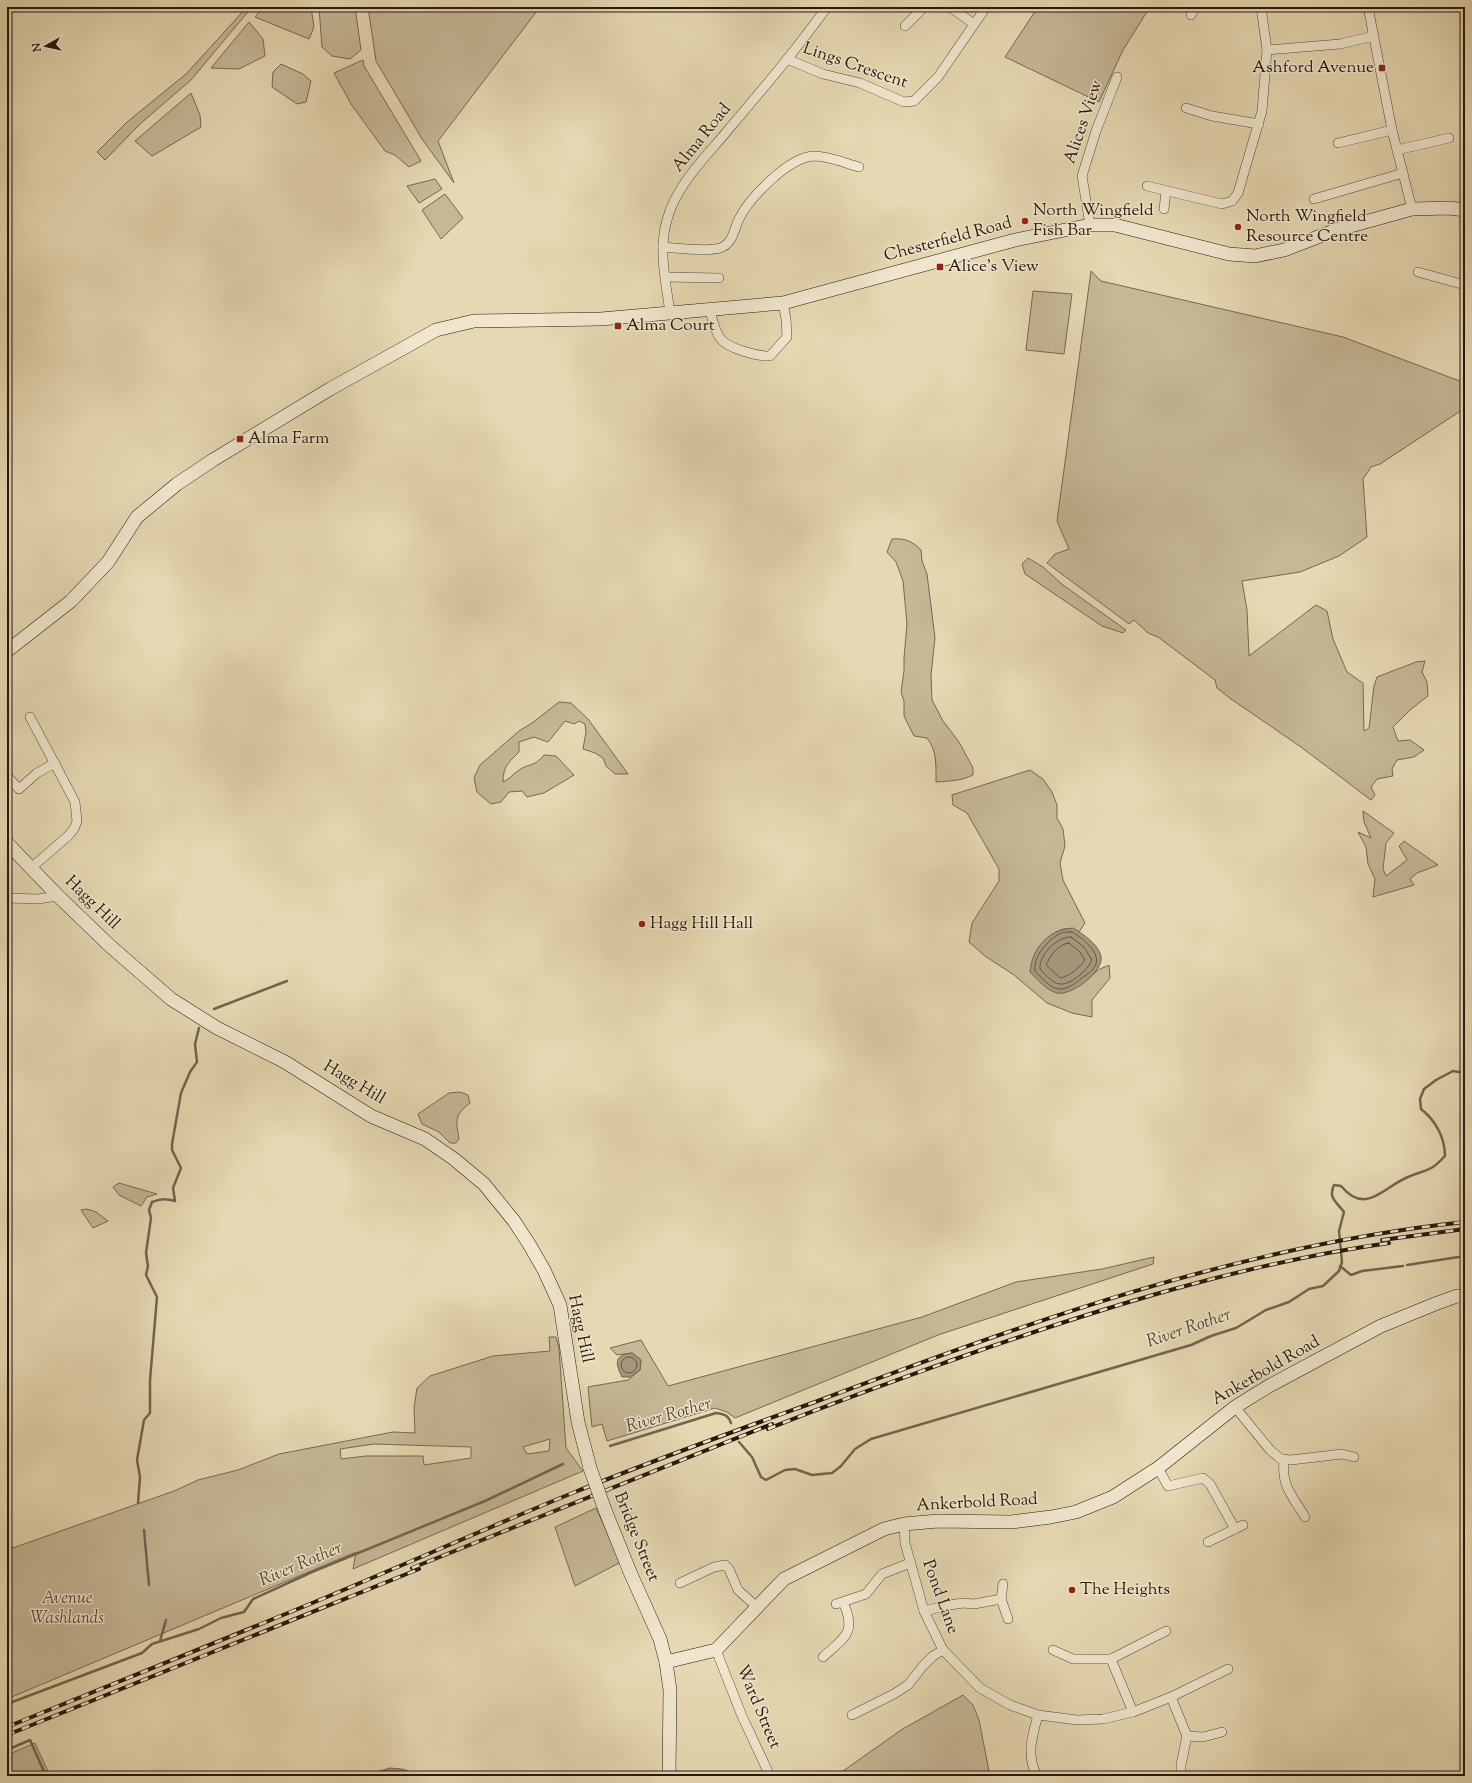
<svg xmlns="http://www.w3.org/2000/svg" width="1472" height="1783" font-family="'Sorts Mill Goudy',serif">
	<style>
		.green { fill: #c6b796; stroke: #776752; fill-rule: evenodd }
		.water { fill: #a5967a; stroke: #73634e }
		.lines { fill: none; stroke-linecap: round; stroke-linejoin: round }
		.shore { stroke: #665644; stroke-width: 1 }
		.stream { stroke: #73634e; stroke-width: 2.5 }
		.street-casing { stroke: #584736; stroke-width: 10 }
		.secondary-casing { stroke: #28170d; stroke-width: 14 }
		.street { stroke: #efe6cd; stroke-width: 9 }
		.secondary { stroke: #efe6cd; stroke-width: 13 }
		.rail-casing { stroke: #28170d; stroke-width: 4 }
		.rail { stroke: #efe6cd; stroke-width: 2.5; stroke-dasharray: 8; stroke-linecap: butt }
		.secondary-bridge-casing { stroke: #28170d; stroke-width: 14; stroke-linecap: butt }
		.secondary-bridge { stroke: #efe6cd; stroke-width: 13 }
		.poi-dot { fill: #8f2418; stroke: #efe6cd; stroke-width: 1.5 }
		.labels { text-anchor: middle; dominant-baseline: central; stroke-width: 3; stroke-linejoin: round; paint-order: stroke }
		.street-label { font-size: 17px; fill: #28170d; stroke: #efe6cd }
		.poi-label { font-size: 17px; fill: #28170d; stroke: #efe6cd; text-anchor: start }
		.park-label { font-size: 17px; font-style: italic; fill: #574736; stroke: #efe6cd }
		.water-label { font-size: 18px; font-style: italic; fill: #5a4a39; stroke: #efe6cd }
	</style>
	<rect width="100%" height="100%" fill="#e6d8b2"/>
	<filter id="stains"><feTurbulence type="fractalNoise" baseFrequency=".005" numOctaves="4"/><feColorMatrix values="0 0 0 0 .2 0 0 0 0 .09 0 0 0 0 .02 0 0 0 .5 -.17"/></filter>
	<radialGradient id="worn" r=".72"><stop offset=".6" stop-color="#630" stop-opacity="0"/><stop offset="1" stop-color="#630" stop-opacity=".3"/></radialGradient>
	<g class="green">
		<path d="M247 7H252L191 80 140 124 105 160 97 152 127 122 186 74Z"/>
		<path d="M263 7H311L314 27 309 39 255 17Z"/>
		<path d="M319 7H355L361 50 350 59 332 56 322 47Z"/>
		<path d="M368 7H534L537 11 438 141 454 183 422 139 376 61Z"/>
		<path d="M1038 7H1150L1123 50 1099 102 1005 57Z"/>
		<path d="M249 22 263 39 265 56 239 69 211 68Z"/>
		<path d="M363 60 364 66 421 161 409 167 395 155 385 151 351 104 334 73Z"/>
		<path d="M281 64 303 74 311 81 306 102 297 104 272 87 273 72Z"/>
		<path d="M191 93 200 115 201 127 152 156 135 141Z"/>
		<path d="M435 179 442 189 419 203 407 186Z"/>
		<path d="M445 194 463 218 441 239 422 210Z"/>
		<path d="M1091 271 1101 281 1343 337 1465 383V408L1380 464 1371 467 1363 479 1367 537 1339 556 1300 572 1242 581 1247 610 1249 656 1316 605 1327 611 1333 639 1347 672 1363 683 1364 731 1369 728 1374 686 1377 677 1416 662 1425 661 1422 672 1427 682 1428 696 1410 710 1393 727 1398 741 1410 740 1424 750 1414 757 1397 760 1392 769 1393 776 1377 779 1371 787 1375 795 1371 800 1301 747 1231 699 1217 688 1215 680 1158 637 1148 633 1134 620 1129 624 1047 563 1055 554 1069 549 1057 521Z"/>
		<path d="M1033 291 1072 294 1064 354 1026 350Z"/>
		<path d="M892 539C905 538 912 541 921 550L922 561 927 574 935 638 931 675 932 700 943 721 959 742 973 768V775C961 781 949 781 936 782 936 765 937 751 927 738L914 736 904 716V701L901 692 904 671V658L907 624 903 581 896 562 887 552Z"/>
		<path d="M1028 558 1043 567 1063 585 1126 630 1123 633 1102 626 1025 574 1022 564Z"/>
		<path d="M559 702 571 703 588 719 628 774H615L606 766 603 758 595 753 583 749 586 732 585 724 579 721 574 724 565 721 548 742 534 737 519 742V752C509 762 503 766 503 782 510 779 513 774 519 770 529 763 533 768 544 755L556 756 574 775 544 793 527 797 522 791 509 792 501 802 491 804 477 792 474 778 480 765 519 731 532 723Z"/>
		<path d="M1030 770 1043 779 1052 792 1057 805V818L1063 829 1065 846 1060 863 1063 880 1085 923 1079 932C1065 923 1053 933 1042 943L1082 984 1098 970 1109 965 1110 978 1092 1000V1017L1072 1013 1047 1003 1014 975 985 956 969 942 972 923 999 881V869L967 813 953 805 952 795Z"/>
		<path d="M1363 811 1394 833 1386 843 1383 869 1386 876 1407 860 1399 846 1404 841 1438 865 1417 873 1410 879 1414 885 1373 897 1375 879 1368 864 1366 847 1358 832 1371 838 1364 822Z"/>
		<path d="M460 1092 468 1095 470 1103C454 1116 456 1119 459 1139L456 1143H450L439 1132 422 1124 418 1114 449 1093Z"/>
		<path d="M119 1183 157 1194 147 1197 141 1206 119 1195 113 1187Z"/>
		<path d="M87 1209 96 1212 108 1221 93 1228 81 1210Z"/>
		<path d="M1154 1257 1153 1264 938 1335 735 1418 727 1412 715 1408 607 1441 602 1424 592 1427 588 1387 628 1380 640 1370 641 1360 632 1353 617 1355 610 1348 641 1340 668 1386 922 1317 1016 1282 1102 1269Z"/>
		<path d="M549 1337H556L559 1348 566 1448 583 1471 353 1569 356 1552 7 1699V1550L174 1491 198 1480 238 1470 279 1454 393 1432 415 1433 414 1408 417 1388 430 1376 493 1356 550 1351ZM550 1439 549 1451 527 1454 523 1447ZM374 1444 471 1447V1458L424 1465 423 1456H366L341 1459 340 1449Z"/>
		<path d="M596 1508 621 1562 575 1586 555 1527Z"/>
		<path d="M963 1695 973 1705 979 1720 990 1776H836L901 1730Z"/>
		<path d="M35 1743 50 1776H7V1755Z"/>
	</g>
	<g class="water">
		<path d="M1073 928C1083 934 1098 944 1101 956 1104 972 1071 996 1057 993 1046 990 1038 980 1030 972 1032 948 1048 930 1073 928Z"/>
		<path d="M632 1353 641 1360 640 1370 630 1377H622C615 1363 614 1355 632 1353Z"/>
		<path d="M390 1768C398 1769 409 1768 413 1776H363Z"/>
	</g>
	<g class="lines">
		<g class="shore">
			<path d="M1072 932C1082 938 1104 954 1094 968 1091 972 1086 975 1082 978 1076 983 1068 989 1060 989 1050 989 1041 977 1035 971 1033 957 1047 941 1059 934 1063 932 1068 932 1072 932Z"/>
			<path d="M1071 937 1084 947 1092 960C1088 970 1071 985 1060 984 1053 984 1045 974 1040 969 1039 954 1057 937 1071 937Z"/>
			<path d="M1069 943 1080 952 1085 960C1079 968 1070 976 1060 978L1046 965C1050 956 1058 944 1069 943Z"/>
			<circle cx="629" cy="1365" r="8"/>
		</g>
		<g class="stream">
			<path d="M214 1009 287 981"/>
			<path d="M1407 1265 1465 1256"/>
			<path d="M1340 1266 1351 1275 1362 1271 1403 1266"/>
			<path d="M739 1442 752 1457 761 1477 766 1480 785 1470 795 1469 812 1475 832 1473 841 1466 855 1449 871 1439 1191 1345 1211 1336 1236 1328 1266 1310 1289 1302 1309 1289 1323 1286 1339 1271 1342 1262 1339 1231 1344 1212C1336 1201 1328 1198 1334 1185L1341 1186C1366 1216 1383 1187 1408 1177 1428 1168 1428 1174 1445 1156 1445 1137 1435 1120 1421 1109L1420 1099 1424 1089 1436 1080 1453 1071 1465 1073"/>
			<path d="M610 1446 716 1413C724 1414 728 1415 731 1423"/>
			<path d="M138 1503 140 1477 137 1460 144 1420 150 1413V1380L157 1297 146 1275 148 1266 146 1253 151 1218 149 1210 152 1202C160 1199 166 1198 175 1201L173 1188 181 1168 172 1150V1144L181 1093 190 1072 197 1062 195 1044 199 1028"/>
			<path d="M144 1530 149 1585"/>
			<path d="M160 1641 166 1620"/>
			<path d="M7 1704 142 1653 152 1644 199 1629 221 1618 244 1612 253 1599 312 1572 485 1501 563 1464"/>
			<path d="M7 1750 30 1740 46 1776"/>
		</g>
		<defs>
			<g id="street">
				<path d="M950 7 974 24"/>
				<path d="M1368 7 1392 130 1412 209"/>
				<path d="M1191 15 1195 7"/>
				<path d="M905 26 924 7"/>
				<path d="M1267 50 1340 44 1374 36"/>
				<path d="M787 59 823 74 860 83 904 102 914 101 938 77 986 7"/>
				<path d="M1186 108 1212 116 1259 124"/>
				<path d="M1338 143 1392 130"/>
				<path d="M1397 150 1449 138"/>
				<path d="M1147 186 1222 204 1232 201 1238 193 1262 111 1267 50 1261 7"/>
				<path d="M1314 199 1403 173"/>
				<path d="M1164 209 1166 191"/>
				<path d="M1090 225 1082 176 1096 131 1117 77"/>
				<path d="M663 247C676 248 709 252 720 248 733 244 734 229 739 219 750 197 789 157 814 156 829 156 845 163 859 167"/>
				<path d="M1418 272 1465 285"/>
				<path d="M666 277 719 278"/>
				<path d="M710 309C712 318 714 330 720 338 728 349 757 356 770 356L787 337 786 319 783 303"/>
				<path d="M670 313C666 282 658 250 667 220 676 185 706 157 728 130 762 90 796 50 827 7"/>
				<path d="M30 717 75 802 77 821 74 829 68 836 31 868"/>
				<path d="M7 776 19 789 37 773 55 763"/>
				<path d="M7 898 38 899 58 896"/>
				<path d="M1235 1407 1270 1450 1281 1459 1291 1460 1342 1454 1354 1457"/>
				<path d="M1284 1459C1281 1486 1292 1495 1305 1517"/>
				<path d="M1158 1468 1168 1486 1203 1478 1210 1484 1235 1529"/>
				<path d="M904 1524 905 1543 924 1611 943 1650 980 1688 1010 1705 1038 1715 1077 1720 1103 1719 1133 1712 1171 1697 1228 1669"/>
				<path d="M1208 1542 1243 1525"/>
				<path d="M680 1583 714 1567 725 1565 729 1569 738 1590 756 1606"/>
				<path d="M1001 1599 1008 1619"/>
				<path d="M836 1604 866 1594 882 1574 910 1563"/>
				<path d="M924 1611 950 1605 963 1603 974 1604 1001 1599 1003 1584"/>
				<path d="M716 1650 742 1716 770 1776"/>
				<path d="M1053 1650 1073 1659H1111L1166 1631"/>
				<path d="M823 1657C845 1637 857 1633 843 1602"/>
				<path d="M1111 1659 1133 1712"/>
				<path d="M1171 1697 1187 1736 1181 1765V1776"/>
				<path d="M852 1715 894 1694 908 1685 923 1666 933 1656 943 1650"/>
				<path d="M1187 1736 1203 1737 1222 1732"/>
				<path d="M1037 1776C1026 1756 1032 1736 1038 1715"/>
			</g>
			<g id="secondary">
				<path d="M7 651 71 601 108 562 137 517 177 484 213 460 330 389 436 330 474 321 601 319 783 303 1015 240 1090 225H1115L1229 254 1255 256 1284 250 1336 230 1412 209 1449 208 1465 210"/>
				<path d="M7 843 58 896 110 946 171 999 217 1028 285 1062 371 1116 425 1139 454 1159 484 1184 514 1221 529 1244 544 1270 560 1305 578 1422 590 1468"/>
				<path d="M605 1510 630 1572 660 1639 666 1662 670 1690 669 1776"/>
				<path d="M666 1662 716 1650 784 1579 884 1529 904 1524 938 1521 1011 1522 1051 1517 1076 1512 1113 1497 1158 1468 1235 1407 1269 1386 1381 1326 1435 1304 1457 1296H1465"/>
			</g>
		</defs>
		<use href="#street" class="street-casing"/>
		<use href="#secondary" class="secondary-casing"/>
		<use href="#street" class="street"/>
		<use href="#secondary" class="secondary"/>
		<defs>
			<g id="rail">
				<path d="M1382 1240 1465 1229"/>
				<path d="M768 1429C832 1403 897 1380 961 1357 1101 1308 1242 1264 1389 1243"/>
				<path d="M412 1568 772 1424"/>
				<path d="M7 1727C101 1689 195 1651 288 1613 384 1574 479 1531 575 1492 654 1460 735 1431 815 1402 1026 1323 1239 1246 1465 1222"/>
				<path d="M7 1735 419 1569"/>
			</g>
		</defs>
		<use href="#rail" class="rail-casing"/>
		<use href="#rail" class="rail"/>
		<defs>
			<path id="secondary-bridge" d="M590 1468 605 1510"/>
		</defs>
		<use href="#secondary-bridge" class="secondary-bridge-casing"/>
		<use href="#secondary-bridge" class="secondary-bridge"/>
	</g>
	<g class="poi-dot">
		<rect x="1378" y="64" width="8" height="8" rx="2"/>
		<circle cx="1025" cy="221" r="4"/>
		<circle cx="1238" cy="227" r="4"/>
		<rect x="936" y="263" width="8" height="8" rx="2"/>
		<rect x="614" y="322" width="8" height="8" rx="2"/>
		<rect x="236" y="435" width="8" height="8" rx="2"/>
		<circle cx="642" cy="924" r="4"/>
		<circle cx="1072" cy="1590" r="4"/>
	</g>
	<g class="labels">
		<g class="street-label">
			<text transform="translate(855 66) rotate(19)">Lings Crescent</text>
			<text transform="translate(1084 122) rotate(-71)">Alices View</text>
			<text transform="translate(702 138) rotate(-51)">Alma Road</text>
			<text transform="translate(948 240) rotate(-15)">Chesterfield Road</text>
			<text transform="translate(92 903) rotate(44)">Hagg Hill</text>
			<text transform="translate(354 1083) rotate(31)">Hagg Hill</text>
			<text transform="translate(580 1329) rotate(78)">Hagg Hill</text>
			<text transform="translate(1266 1371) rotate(-30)">Ankerbold Road</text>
			<text transform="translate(977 1503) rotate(-3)">Ankerbold Road</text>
			<text transform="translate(636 1537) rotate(68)">Bridge Street</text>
			<text transform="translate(940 1597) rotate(70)">Pond Lane</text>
			<text transform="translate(758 1707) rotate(67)">Ward Street</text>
		</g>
		<g class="poi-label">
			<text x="1374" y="68" text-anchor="end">Ashford Avenue</text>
			<text x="1033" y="211">North Wingfield<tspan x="1033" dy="20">Fish Bar</tspan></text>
			<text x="1246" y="217">North Wingfield<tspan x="1246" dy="20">Resource Centre</tspan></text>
			<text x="948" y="267">Alice's View</text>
			<text x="626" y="326">Alma Court</text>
			<text x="248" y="439">Alma Farm</text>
			<text x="650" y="924">Hagg Hill Hall</text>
			<text x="1080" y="1590">The Heights</text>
		</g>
		<g class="park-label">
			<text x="67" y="1599">Avenue<tspan x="67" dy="20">Washlands</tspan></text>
		</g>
		<g class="water-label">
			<text transform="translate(1189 1329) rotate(-19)">River Rother</text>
			<text transform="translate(669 1416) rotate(-16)">River Rother</text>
			<text transform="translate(301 1565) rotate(-23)">River Rother</text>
		</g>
	</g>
	<rect width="1472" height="1783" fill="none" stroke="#e6d8b2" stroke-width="24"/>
	<rect x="8" y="8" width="1456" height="1767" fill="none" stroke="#28170d" stroke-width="2"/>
	<rect x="12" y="12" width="1448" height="1759" fill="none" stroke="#28170d"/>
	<g transform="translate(46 46) rotate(262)" stroke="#efe6cd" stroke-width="3" paint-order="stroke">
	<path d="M0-3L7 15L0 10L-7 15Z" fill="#28170d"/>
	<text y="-6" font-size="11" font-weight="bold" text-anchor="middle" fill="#28170d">N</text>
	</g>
	<rect width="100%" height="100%" filter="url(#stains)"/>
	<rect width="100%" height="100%" fill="url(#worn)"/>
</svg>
